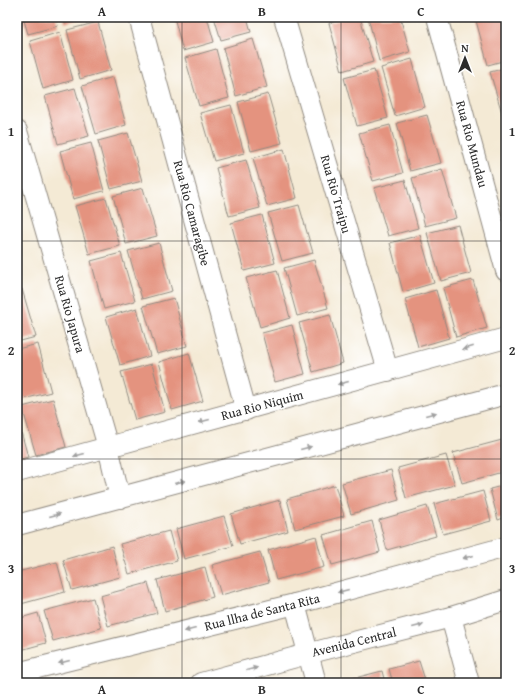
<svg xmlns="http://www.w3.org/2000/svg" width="523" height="700" font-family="'Gentium Book Plus',serif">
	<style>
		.building { fill: #e4937f }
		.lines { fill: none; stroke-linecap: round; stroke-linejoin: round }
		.minor-casing { stroke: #908a80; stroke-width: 22 }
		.minor { stroke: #fff; stroke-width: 20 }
		.oneway { fill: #a0a0a0 }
		.grid { fill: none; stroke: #2b2b2b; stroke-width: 1; stroke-opacity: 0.55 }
		.labels { text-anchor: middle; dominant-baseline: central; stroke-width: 3; stroke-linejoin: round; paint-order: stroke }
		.street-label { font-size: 13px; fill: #2b2b2b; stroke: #fff }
		.neatline { fill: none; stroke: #2b2b2b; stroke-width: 1.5 }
		.grid-label { font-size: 13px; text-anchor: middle; font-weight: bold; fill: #2b2b2b }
	</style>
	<rect width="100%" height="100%" fill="#fff"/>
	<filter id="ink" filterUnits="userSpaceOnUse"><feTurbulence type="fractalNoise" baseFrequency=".025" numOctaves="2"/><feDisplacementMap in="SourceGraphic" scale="8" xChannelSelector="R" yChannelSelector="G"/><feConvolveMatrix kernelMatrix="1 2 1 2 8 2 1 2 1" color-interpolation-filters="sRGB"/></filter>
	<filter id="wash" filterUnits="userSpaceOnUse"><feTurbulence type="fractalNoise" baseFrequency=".012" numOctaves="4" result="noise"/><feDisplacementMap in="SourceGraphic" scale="16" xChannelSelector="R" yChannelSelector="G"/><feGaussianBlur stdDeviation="0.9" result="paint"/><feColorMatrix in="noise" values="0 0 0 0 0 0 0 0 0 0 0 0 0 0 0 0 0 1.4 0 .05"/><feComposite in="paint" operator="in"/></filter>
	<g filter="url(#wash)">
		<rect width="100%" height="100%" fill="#f4ead5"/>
		<g id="blocks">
			<g class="building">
				<path d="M23 17H56L58 26 28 34Z"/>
				<path d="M64 17H87L65 23Z"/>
				<path d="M174 17H207L214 42 183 51Z"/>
				<path d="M214 17H247L251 32 221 40Z"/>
				<path d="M349 17H360L373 62 342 71 329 23Z"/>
				<path d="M368 17H400L410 52 379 61Z"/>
				<path d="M475 17H506V60L488 65Z"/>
				<path d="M98 22 111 70 80 79 67 30Z"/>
				<path d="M60 32 73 80 43 89 30 41Z"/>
				<path d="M253 39 267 87 236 96 223 48Z"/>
				<path d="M216 49 229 98 199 106 185 58Z"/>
				<path d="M412 59 425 107 395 116 381 68Z"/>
				<path d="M506 68V120H504L490 72Z"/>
				<path d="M374 70 388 118 357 126 344 78Z"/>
				<path d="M113 77 126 125 96 134 82 86Z"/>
				<path d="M75 88 89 136 58 144 45 96Z"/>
				<path d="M268 94 282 143 251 151 238 102Z"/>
				<path d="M231 105 244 153 214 161 200 113Z"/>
				<path d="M427 115 441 163 410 171 397 123Z"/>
				<path d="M390 125 403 173 373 181 359 133Z"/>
				<path d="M128 133 142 181 111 189 98 141Z"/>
				<path d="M91 143 104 191 73 199 60 151Z"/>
				<path d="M284 149 297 198 267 206 253 158Z"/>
				<path d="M246 160 260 208 229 216 216 168Z"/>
				<path d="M442 169 456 218 425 226 412 178Z"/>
				<path d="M405 180 418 228 388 236 374 188Z"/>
				<path d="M143 188 157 236 126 244 113 196Z"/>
				<path d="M106 198 120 246 89 254 75 206Z"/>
				<path d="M299 205 313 253 282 261 268 213Z"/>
				<path d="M262 215 275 263 244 271 231 223Z"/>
				<path d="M458 225 471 273 441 281 427 233Z"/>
				<path d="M420 235 434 283 403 292 390 243Z"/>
				<path d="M159 243 172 291 142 299 128 251Z"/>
				<path d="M121 253 135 301 104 309 91 261Z"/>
				<path d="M314 260 328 308 297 316 284 268Z"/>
				<path d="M277 270 290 318 260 327 246 278Z"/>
				<path d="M473 280 487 328 456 337 443 288Z"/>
				<path d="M22 289 36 337 17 342V290Z"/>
				<path d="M436 290 449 338 418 347 405 299Z"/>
				<path d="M174 298 187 346 157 354 143 306Z"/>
				<path d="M137 308 150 356 120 365 106 317Z"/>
				<path d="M330 315 343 363 313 372 299 323Z"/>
				<path d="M292 325 305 374 275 382 262 333Z"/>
				<path d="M38 344 51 392 20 400 17 389V349Z"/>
				<path d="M189 353 203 401 172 410 159 362Z"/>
				<path d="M152 364 165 412 135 420 121 372Z"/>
				<path d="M53 399 66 447 36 455 22 407Z"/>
				<path d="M17 417 28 457 17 460Z"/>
				<path d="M502 440 506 454V471L462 483 453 453Z"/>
				<path d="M446 455 455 485 406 498 398 468Z"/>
				<path d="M391 470 399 500 351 514 342 483Z"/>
				<path d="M335 485 344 516 295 529 287 499Z"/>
				<path d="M506 485V517L498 520 490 489Z"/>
				<path d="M483 491 491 521 443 534 434 504Z"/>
				<path d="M280 500 288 531 240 544 231 514Z"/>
				<path d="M427 506 436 536 387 550 379 520Z"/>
				<path d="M224 516 233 546 184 559 176 529Z"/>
				<path d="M372 521 380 552 332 565 323 535Z"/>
				<path d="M169 531 177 561 129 574 120 544Z"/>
				<path d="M316 536 324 567 276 580 268 550Z"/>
				<path d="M112 546 120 577 72 590 63 560Z"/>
				<path d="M260 552 269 582 221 595 212 565Z"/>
				<path d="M57 562 65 592 17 605V572Z"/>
				<path d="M205 567 213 597 165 611 157 580Z"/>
				<path d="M148 583 157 613 108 626 100 596Z"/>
				<path d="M93 598 101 628 53 641 44 611Z"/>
				<path d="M38 613 46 643 17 651V619Z"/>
				<path d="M419 661 426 683H393L389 669Z"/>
				<path d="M382 671 385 683H352L351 679Z"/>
			</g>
		</g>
	</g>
	<g filter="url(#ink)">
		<use href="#blocks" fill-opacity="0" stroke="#908a80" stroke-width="1"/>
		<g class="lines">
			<defs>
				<g id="minor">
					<path d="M139 17 246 410"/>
					<path d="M284 17 388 371"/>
					<path d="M437 17 506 271"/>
					<path d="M17 131 108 447 120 498"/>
					<path d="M17 472 506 338"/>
					<path d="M17 525 506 394"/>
					<path d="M295 604 316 683"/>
					<path d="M451 617 469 683"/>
					<path d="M17 673 295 604 506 547"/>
					<path d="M201 683 307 654 451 617 506 600"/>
				</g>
			</defs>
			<use href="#minor" class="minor-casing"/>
			<use href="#minor" class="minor"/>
		</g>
		<defs><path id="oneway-solid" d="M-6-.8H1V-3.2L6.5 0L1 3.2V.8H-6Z"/></defs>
		<g class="oneway">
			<use href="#oneway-solid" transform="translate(468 348) rotate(164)"/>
			<use href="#oneway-solid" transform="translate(343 383) rotate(165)"/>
			<use href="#oneway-solid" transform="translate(431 414) rotate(-15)"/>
			<use href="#oneway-solid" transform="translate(204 421) rotate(165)"/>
			<use href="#oneway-solid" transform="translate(306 448) rotate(-15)"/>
			<use href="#oneway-solid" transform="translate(79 455) rotate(165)"/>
			<use href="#oneway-solid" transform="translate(180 482) rotate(-15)"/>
			<use href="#oneway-solid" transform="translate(55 515) rotate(-15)"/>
			<use href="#oneway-solid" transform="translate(468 557) rotate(165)"/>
			<use href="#oneway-solid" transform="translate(343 591) rotate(165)"/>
			<use href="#oneway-solid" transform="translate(418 626) rotate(-14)"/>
			<use href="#oneway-solid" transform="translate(190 630) rotate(166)"/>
			<use href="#oneway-solid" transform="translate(64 662) rotate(166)"/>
			<use href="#oneway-solid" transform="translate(252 669) rotate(-15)"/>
		</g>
	</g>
	<path class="grid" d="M182 17V683M341 17V683M17 241H506M17 459H506"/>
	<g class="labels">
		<g class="street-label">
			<text transform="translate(472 144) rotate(75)">Rua Rio Mundau</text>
			<text transform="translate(336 194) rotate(74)">Rua Rio Traipu</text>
			<text transform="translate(192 213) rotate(75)">Rua Rio Camaragibe</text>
			<text transform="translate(70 314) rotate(74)">Rua Rio Japura</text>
			<text transform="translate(262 405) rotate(-15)">Rua Rio Niquim</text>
			<text transform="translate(262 612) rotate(-14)">Rua llha de Santa Rita</text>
			<text transform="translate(354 642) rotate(-14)">Avenida Central</text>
		</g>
	</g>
	<rect width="523" height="700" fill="none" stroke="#fff" stroke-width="44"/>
	<g transform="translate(465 58)" stroke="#ffffff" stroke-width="3" paint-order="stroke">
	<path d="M0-3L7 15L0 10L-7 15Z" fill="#2b2b2b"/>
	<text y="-6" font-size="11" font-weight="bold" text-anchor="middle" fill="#2b2b2b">N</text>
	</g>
	<rect x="22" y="22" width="479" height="656" class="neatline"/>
	<g class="grid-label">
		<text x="102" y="16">A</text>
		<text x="262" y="16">B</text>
		<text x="421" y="16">C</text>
		<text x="11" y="136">1</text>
		<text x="512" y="136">1</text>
		<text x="11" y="355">2</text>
		<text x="512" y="355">2</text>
		<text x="11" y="573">3</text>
		<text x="512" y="573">3</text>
		<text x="102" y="694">A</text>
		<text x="262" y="694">B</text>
		<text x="421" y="694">C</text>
	</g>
</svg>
